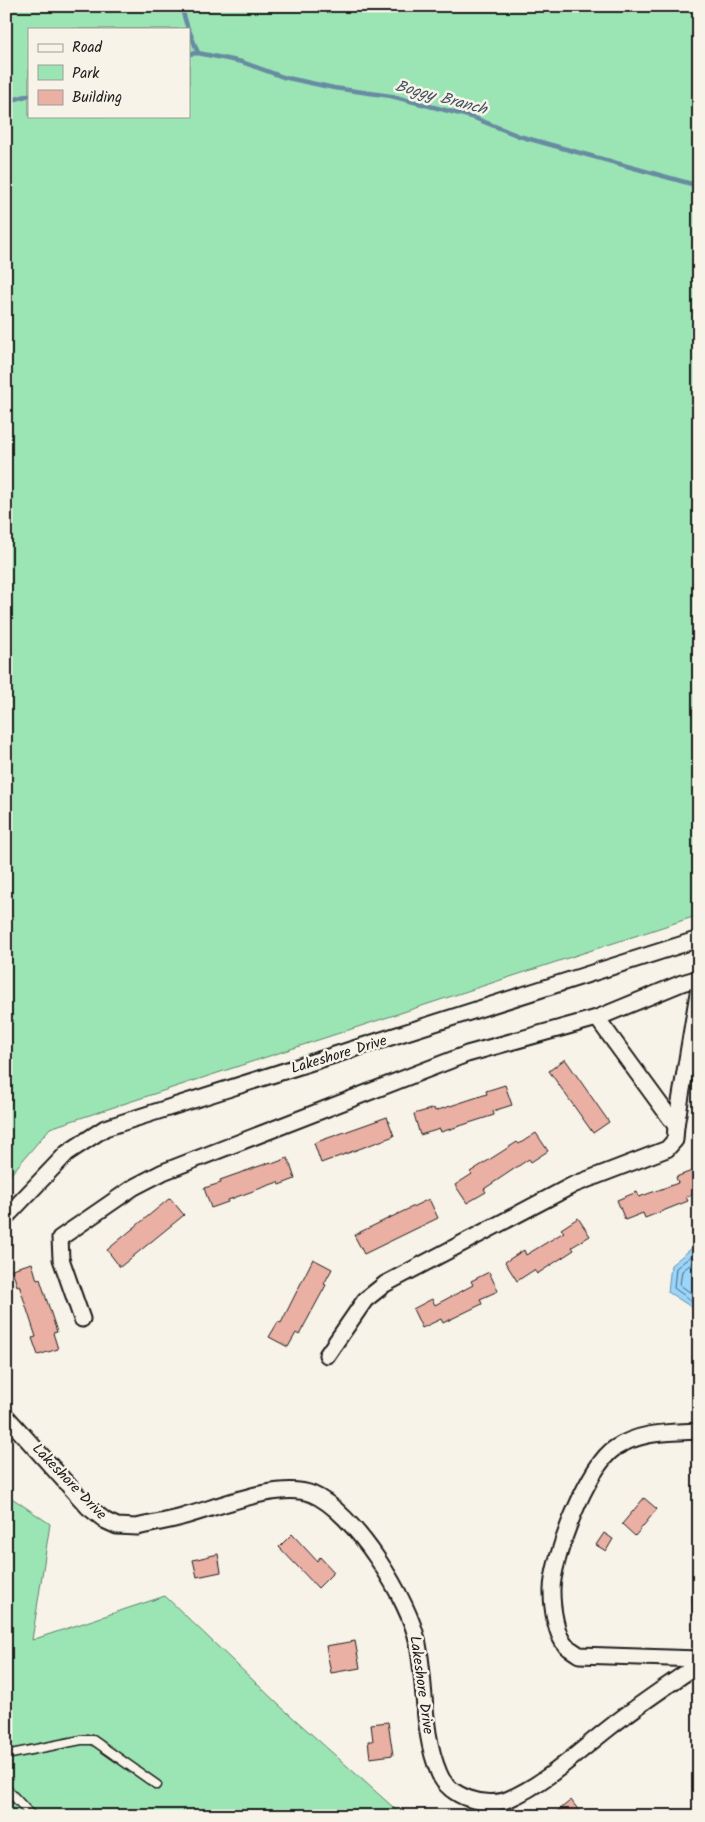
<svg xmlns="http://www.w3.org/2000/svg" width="705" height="1822" font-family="Kalam,sans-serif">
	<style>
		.green { fill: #9be5b4; stroke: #5c8068; fill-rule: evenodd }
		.water { fill: #9ad5fb; stroke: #688ba2 }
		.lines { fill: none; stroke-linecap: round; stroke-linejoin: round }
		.shore { stroke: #4e6675; stroke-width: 1 }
		.stream { stroke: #688ba2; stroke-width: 4.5 }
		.building { fill: #eab0a4; stroke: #1c1c1c }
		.lane-casing { stroke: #1c1c1c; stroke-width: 11 }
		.street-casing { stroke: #1c1c1c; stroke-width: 19 }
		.lane { stroke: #f7f3e8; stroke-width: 8 }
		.street { stroke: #f7f3e8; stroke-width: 15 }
		.labels { text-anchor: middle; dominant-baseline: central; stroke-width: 5; stroke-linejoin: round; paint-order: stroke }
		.street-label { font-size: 15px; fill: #1c1c1c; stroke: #f7f3e8 }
		.water-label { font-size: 16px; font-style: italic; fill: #42545f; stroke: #f7f3e8 }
	</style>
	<rect width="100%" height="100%" fill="#f7f3e8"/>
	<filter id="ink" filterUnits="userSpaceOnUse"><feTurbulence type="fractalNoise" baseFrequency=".02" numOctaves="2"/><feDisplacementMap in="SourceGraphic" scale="10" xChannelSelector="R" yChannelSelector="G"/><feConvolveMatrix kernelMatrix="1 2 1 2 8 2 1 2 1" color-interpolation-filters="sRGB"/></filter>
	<g filter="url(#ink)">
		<g class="green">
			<path d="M6 6H699V915L50 1128 6 1180ZM29 29H189V116H29Z"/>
			<path d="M6 1494 50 1524 32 1640 165 1596 280 1706 403 1816H6Z"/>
		</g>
		<path class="water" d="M696 1245H699V1312L668 1292 671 1265Z"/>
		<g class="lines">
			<g class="shore">
				<path d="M699 1250 676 1268 674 1288 699 1306"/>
				<path d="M699 1258 682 1271 680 1285 699 1299"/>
			</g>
			<g class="stream">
				<path d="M181 6 188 29"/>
				<path d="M189 30 198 53"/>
				<path d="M189 54 198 53 242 62 283 77 334 88 391 96 472 117 519 136 699 186"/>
				<path d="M6 102 29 95"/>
			</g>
		</g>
		<g class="building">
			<path d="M565 1059 609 1122 593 1133 549 1071Z"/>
			<path d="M505 1085 512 1105 493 1111 494 1115 441 1132 440 1129 420 1135 414 1114 434 1108 435 1111 487 1094 486 1091Z"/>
			<path d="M387 1117 394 1136 321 1163 314 1143Z"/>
			<path d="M536 1133 548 1151 531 1162 529 1159 484 1189 486 1192 467 1203 455 1185 472 1174 470 1172 517 1142 519 1144Z"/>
			<path d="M288 1158 295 1179 279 1185 278 1182 228 1200V1202L211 1208 204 1188 221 1183 220 1180 271 1162 272 1164Z"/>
			<path d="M697 1169 699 1192 686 1197 688 1201 645 1218 643 1213 625 1220 617 1200 637 1192 639 1197 678 1183 676 1177Z"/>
			<path d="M170 1198 184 1215 120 1267 107 1250Z"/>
			<path d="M429 1199 438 1218 364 1254 354 1235Z"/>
			<path d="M578 1218 590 1236 572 1247 574 1250 537 1274 534 1270 517 1281 505 1262 524 1250 526 1255 564 1232 561 1229Z"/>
			<path d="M313 1259 332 1269 324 1284 326 1285 299 1335 296 1333 288 1347 269 1337 278 1322 281 1323Z"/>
			<path d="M32 1263 37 1280 40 1279 57 1332 53 1333 58 1349 38 1355 32 1338 36 1337 19 1285 17 1286 12 1269Z"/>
			<path d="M489 1272 498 1291 480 1299 482 1304 443 1323 441 1319 422 1328 413 1309 432 1299 435 1305 473 1285 471 1281Z"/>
			<path d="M644 1498 657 1509 635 1536 622 1524Z"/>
			<path d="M604 1533 613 1539 606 1551 596 1545Z"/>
			<path d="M292 1534 317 1561 320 1557 334 1572 318 1588 279 1547Z"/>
			<path d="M218 1554 221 1572 197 1577 193 1560Z"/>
			<path d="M692 1592 699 1593V1615H693Z"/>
			<path d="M355 1641 360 1668 331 1673 326 1646Z"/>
			<path d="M388 1722 393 1755 370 1758 368 1741H373L371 1724Z"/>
			<path d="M571 1800 582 1815 552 1816Z"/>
		</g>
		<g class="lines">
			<defs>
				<g id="lane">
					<path d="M6 1755 81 1740H93L157 1785"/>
					<path d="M6 1788 32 1816"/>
				</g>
				<g id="street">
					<path d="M699 978 682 983 597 1018 676 1126 699 987"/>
					<path d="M6 1217 67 1153 105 1128 699 939"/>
					<path d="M82 1319 61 1259 60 1238 134 1187 163 1172 467 1054 597 1018"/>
					<path d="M327 1355 365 1300 385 1284 573 1185 667 1149 675 1140 676 1126"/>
					<path d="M6 1416 88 1507 106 1521 117 1526 137 1527C153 1523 170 1521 185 1516 218 1507 280 1481 312 1494 354 1511 410 1601 418 1644 426 1687 422 1733 439 1773 448 1797 487 1809 509 1799 546 1783 578 1752 609 1728 638 1705 668 1685 699 1664"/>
					<path d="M699 1431C667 1433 642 1431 615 1448 588 1465 551 1561 552 1592 552 1606 556 1636 566 1646 570 1649 575 1652 579 1655L699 1659"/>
				</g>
			</defs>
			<use href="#lane" class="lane-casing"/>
			<use href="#street" class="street-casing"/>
			<use href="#lane" class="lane"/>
			<use href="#street" class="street"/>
		</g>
	</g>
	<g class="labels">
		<g class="street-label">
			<text transform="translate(339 1055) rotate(-17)">Lakeshore Drive</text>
			<text transform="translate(69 1482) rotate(46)">Lakeshore Drive</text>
			<text transform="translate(421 1685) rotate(82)">Lakeshore Drive</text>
		</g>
		<g class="water-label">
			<text transform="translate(441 98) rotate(15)">Boggy Branch</text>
		</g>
	</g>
	<rect width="705" height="1822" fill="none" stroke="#f7f3e8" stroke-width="25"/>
	<rect x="12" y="12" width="680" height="1797" fill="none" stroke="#1c1c1c" stroke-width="2" filter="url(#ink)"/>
	<rect x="28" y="28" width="162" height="90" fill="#f7f3e8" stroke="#9f9d96"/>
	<rect x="38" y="44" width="25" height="8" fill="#f7f3e8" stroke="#9f9d96"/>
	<text x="72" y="52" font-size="15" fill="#1c1c1c">Road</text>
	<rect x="38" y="65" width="25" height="15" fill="#9be5b4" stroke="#9f9d96"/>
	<text x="72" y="78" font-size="15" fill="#1c1c1c">Park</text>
	<rect x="38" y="90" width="25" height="15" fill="#eab0a4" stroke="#9f9d96"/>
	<text x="72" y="102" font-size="15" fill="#1c1c1c">Building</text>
</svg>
